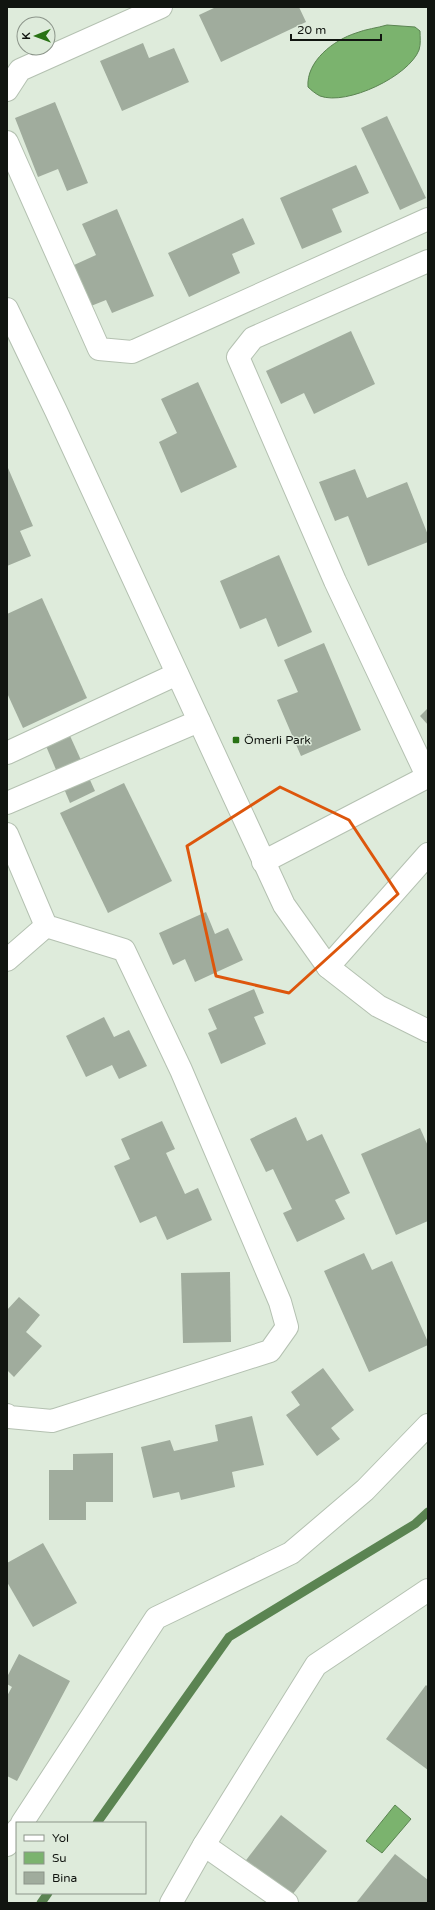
<svg xmlns="http://www.w3.org/2000/svg" width="435" height="1910" font-family="'Varela Round',sans-serif">
	<style>
		.water { fill: #7bb36e; stroke: #5b8452 }
		.lines { fill: none; stroke-linecap: round; stroke-linejoin: round }
		.stream { stroke: #5b8452; stroke-width: 9 }
		.building { fill: #a0ac9d }
		.minor-casing { stroke: #b4c1b1; stroke-width: 24 }
		.minor { stroke: #fff; stroke-width: 22 }
		.marked { fill: none; stroke: #dd560c; stroke-width: 3; stroke-linejoin: round }
		.poi-dot { fill: #297214; stroke: #deebdb; stroke-width: 1.5 }
		.labels { text-anchor: middle; dominant-baseline: central; stroke-width: 3; stroke-linejoin: round; paint-order: stroke }
		.poi-label { font-size: 12px; fill: #111510; stroke: #deebdb; text-anchor: start }
	</style>
	<rect width="100%" height="100%" fill="#deebdb"/>
	<g class="water">
		<path d="M387 25 415 27 420 31C420 37 421 44 419 50 409 76 347 106 320 96 316 94 311 90 308 87 306 61 334 40 356 33 366 29 377 28 387 25Z"/>
		<path d="M395 1805 411 1819 382 1853 366 1841Z"/>
	</g>
	<g class="lines">
		<g class="stream">
			<path d="M97 1823 229 1637 415 1524 428 1512"/>
			<path d="M41 1903 48 1893"/>
		</g>
	</g>
	<g class="building">
		<path d="M216 7H299L306 22 221 62 199 15Z"/>
		<path d="M143 43 149 58 174 48 189 82 122 111 100 61Z"/>
		<path d="M55 102 88 183 67 191 58 169 38 177 15 118Z"/>
		<path d="M387 116 426 198 400 210 361 128Z"/>
		<path d="M356 165 369 193 332 209 342 232 302 249 280 198Z"/>
		<path d="M117 209 154 296 112 313 106 300 91 306 74 265 96 255 82 224Z"/>
		<path d="M243 218 255 244 232 254 240 273 189 297 168 253Z"/>
		<path d="M351 331 375 384 314 414 304 393 281 404 266 371Z"/>
		<path d="M198 382 237 467 181 493 159 442 177 433 161 399Z"/>
		<path d="M8 468 33 526 20 531 31 556 7 566Z"/>
		<path d="M355 469 367 498 407 482 428 535V542L368 566 348 516 335 521 319 482Z"/>
		<path d="M279 555 312 632 278 647 266 618 240 629 220 581Z"/>
		<path d="M42 598 87 698 23 728 7 693V614Z"/>
		<path d="M324 643 361 730 301 756 277 700 298 692 284 660Z"/>
		<path d="M428 708V725L420 716Z"/>
		<path d="M61 716 95 791 70 803 38 727Z"/>
		<path d="M124 783 172 881 108 913 60 813Z"/>
		<path d="M206 912 215 934 228 928 243 960 195 982 185 959 173 965 159 933Z"/>
		<path d="M254 989 264 1013 254 1017 266 1044 221 1064 208 1033 217 1029 208 1009Z"/>
		<path d="M104 1017 114 1037 129 1030 147 1066 119 1079 112 1065 86 1077 66 1036Z"/>
		<path d="M296 1117 307 1141 322 1134 350 1193 335 1200 345 1219 297 1242 283 1213 292 1209 273 1169 266 1172 250 1139Z"/>
		<path d="M162 1121 175 1149 166 1153 185 1194 198 1188 212 1220 167 1240 156 1216 140 1223 114 1166 130 1159 121 1139Z"/>
		<path d="M420 1128 428 1146V1221L396 1235 361 1154Z"/>
		<path d="M364 1253 372 1270 392 1261 428 1342V1345L369 1372 324 1271Z"/>
		<path d="M230 1272 231 1342 183 1343 181 1273Z"/>
		<path d="M19 1297 40 1315 26 1332 42 1346 14 1377 7 1370V1310Z"/>
		<path d="M323 1368 354 1410 331 1428 340 1439 317 1456 286 1415 300 1405 291 1392Z"/>
		<path d="M252 1416 264 1465 232 1472 235 1487 181 1500 179 1492 153 1498 141 1447 170 1440 174 1451 218 1441 215 1425Z"/>
		<path d="M113 1453V1502H86V1520H49V1470H73V1454Z"/>
		<path d="M43 1543 77 1603 33 1627 7 1582V1563Z"/>
		<path d="M19 1654 70 1681 17 1781 7 1776V1696L12 1687 7 1684V1677Z"/>
		<path d="M426 1685 428 1687V1770L386 1739Z"/>
		<path d="M281 1815 327 1851 288 1900 243 1864Z"/>
		<path d="M395 1854 428 1880V1903H356Z"/>
	</g>
	<g class="lines">
		<defs>
			<g id="minor">
				<path d="M7 90 20 70 161 7"/>
				<path d="M7 142 99 349 132 352 428 219"/>
				<path d="M428 261 253 338 238 357 335 581 428 778"/>
				<path d="M7 309 56 411 284 905 328 967 378 1006 428 1031"/>
				<path d="M7 753 177 674"/>
				<path d="M7 803 199 721"/>
				<path d="M7 834 46 926 124 950 181 1070 280 1302 287 1327 270 1351 52 1421 9 1417 7 1415"/>
				<path d="M263 862 427 777"/>
				<path d="M7 960 46 926"/>
				<path d="M328 967 428 854"/>
				<path d="M22 1823 156 1618 291 1553 365 1490 428 1425"/>
				<path d="M7 1845 17 1830"/>
				<path d="M204 1845 287 1903"/>
				<path d="M171 1903 204 1845 316 1665 428 1590"/>
			</g>
		</defs>
		<use href="#minor" class="minor-casing"/>
		<use href="#minor" class="minor"/>
	</g>
	<path class="marked" d="M280 787 349 820 398 894 289 993 216 976 187 846Z"/>
	<rect class="poi-dot" x="232" y="736" width="8" height="8" rx="2"/>
	<g class="labels">
		<g class="poi-label">
			<text x="244" y="740">Ömerli Park</text>
		</g>
	</g>
	<rect width="435" height="1910" fill="none" stroke="#111510" stroke-width="16"/>
	<rect x="16" y="1822" width="130" height="72" fill="#deebdb" stroke="#8c958a"/>
	<rect x="24" y="1835" width="20" height="6" fill="#ffffff" stroke="#8c958a"/>
	<text x="52" y="1842" font-size="12" fill="#111510">Yol</text>
	<rect x="24" y="1852" width="20" height="12" fill="#7bb36e" stroke="#8c958a"/>
	<text x="52" y="1862" font-size="12" fill="#111510">Su</text>
	<rect x="24" y="1872" width="20" height="12" fill="#a0ac9d" stroke="#8c958a"/>
	<text x="52" y="1882" font-size="12" fill="#111510">Bina</text>
	<g transform="translate(36 36) rotate(269)"><circle r="19" fill="#deebdb" stroke="#8c958a"/>
	<path d="M0-3L7 15L0 10L-7 15Z" fill="#297214"/>
	<text y="-6" font-size="11" font-weight="bold" text-anchor="middle" fill="#111510">K</text>
	</g>
	<path d="M291 34v6h90v-6" fill="none" stroke="#111510" stroke-width="2"/>
	<text x="297" y="34" font-size="12" fill="#111510" stroke="#deebdb" stroke-width="3" paint-order="stroke">20 m</text>
</svg>
